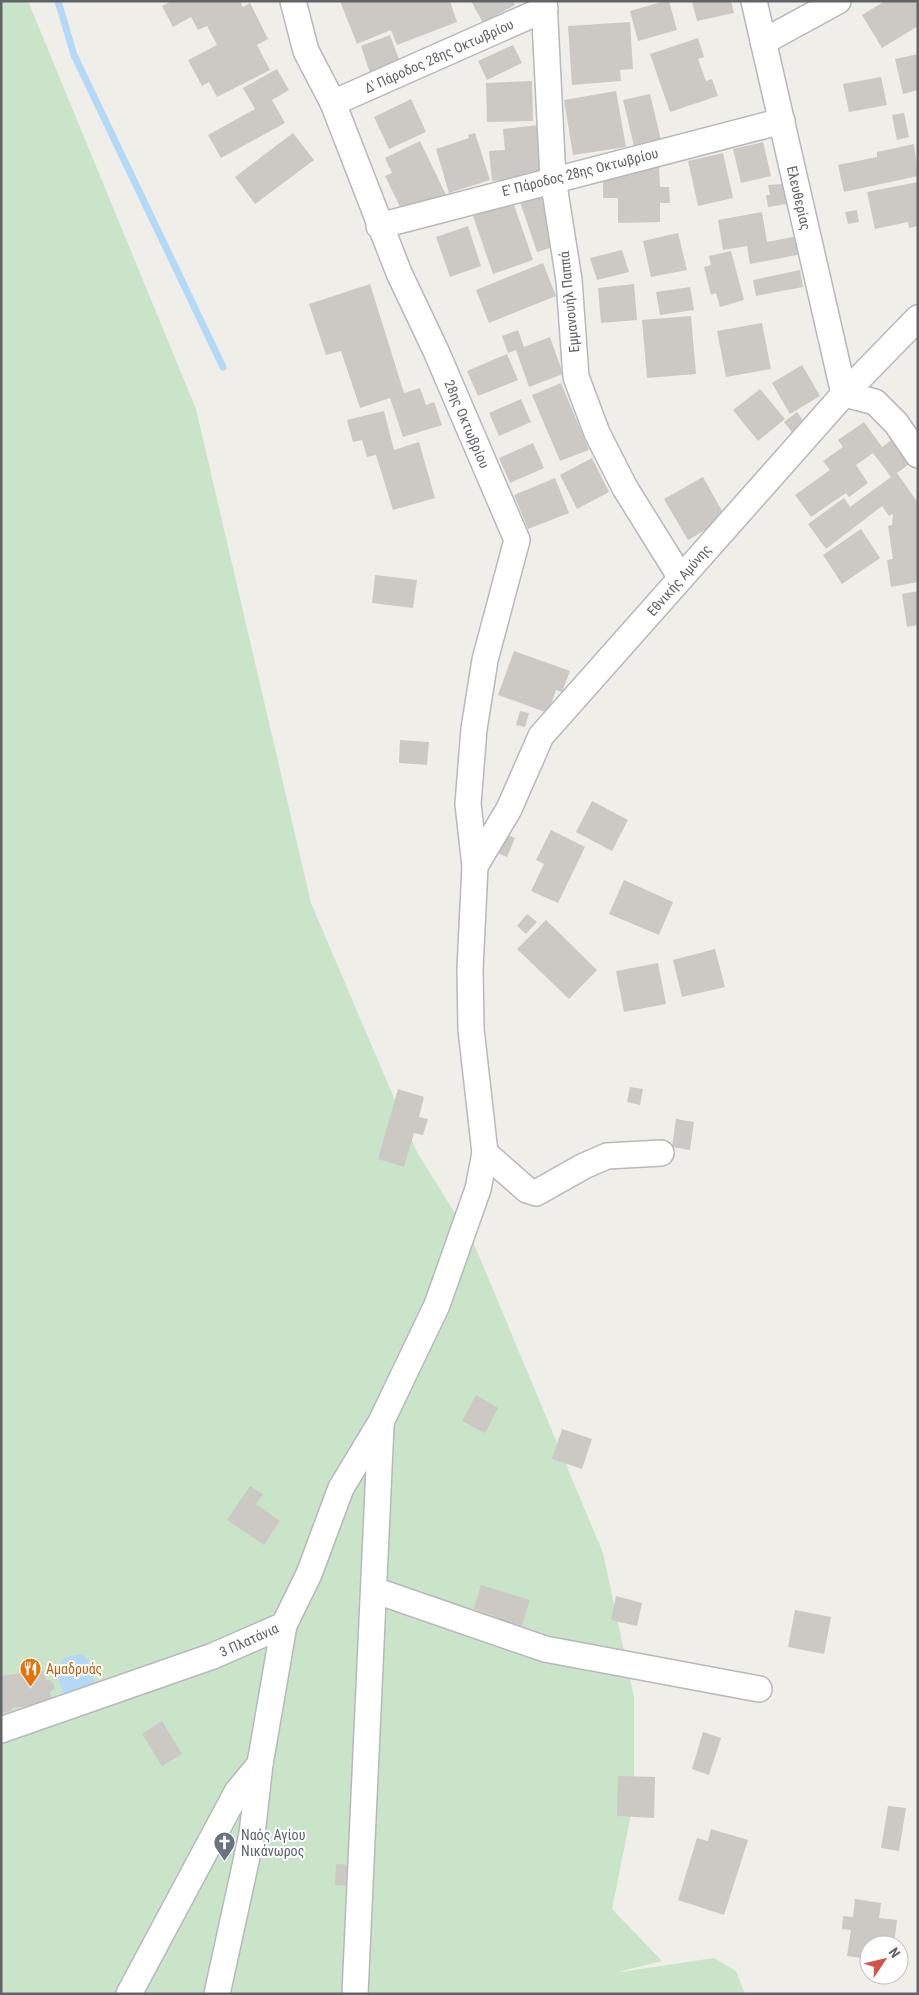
<svg xmlns="http://www.w3.org/2000/svg" width="919" height="1995" font-family="'Roboto Condensed',sans-serif">
	<style>
		.green { fill: #c9e4c9 }
		.water { fill: #b3d9f6 }
		.lines { fill: none; stroke-linecap: round; stroke-linejoin: round }
		.stream { stroke: #b3d9f6; stroke-width: 7 }
		.building { fill: #ccc9c5 }
		.minor-casing { stroke: #b6b8bb; stroke-width: 28 }
		.minor { stroke: #fff; stroke-width: 25 }
		.labels { text-anchor: middle; dominant-baseline: central; stroke-width: 4; stroke-linejoin: round; paint-order: stroke }
		.street-label { font-size: 14px; fill: #606367; stroke: #fff }
		.food-label { font-size: 14px; fill: #c56008; stroke: #fff; text-anchor: start }
		.worship-label { font-size: 14px; fill: #5b616d; stroke: #fff; text-anchor: start }
	</style>
	<rect width="100%" height="100%" fill="#f0eee9"/>
	<path class="green" d="M1 1H28L196 409 311 903 417 1152 474 1244 603 1553 634 1697V1799L612 1909 662 1961 614 1973 714 1958 736 1971 745 1994H1Z"/>
	<path class="water" d="M82 1654 88 1660C89 1673 96 1680 95 1688L71 1697 64 1694 55 1670 66 1657Z"/>
	<g class="lines">
		<path class="stream" d="M58 1 74 55 223 367"/>
	</g>
	<g class="building">
		<path d="M172 1H240L243 7 250 3 268 39 257 45 270 70 217 97 209 82 202 86 188 60 217 45 207 26 198 30 191 17 173 27 162 6Z"/>
		<path d="M340 1H450L457 22 397 45 391 30 357 44Z"/>
		<path d="M471 1H513L515 5 483 23Z"/>
		<path d="M665 1H669L677 30 638 41 630 11Z"/>
		<path d="M692 1H731L734 13 697 21Z"/>
		<path d="M885 1H918V26L882 48 862 15Z"/>
		<path d="M630 22 633 69 620 70 621 81 572 85 568 26Z"/>
		<path d="M390 35 401 65 371 76 361 46Z"/>
		<path d="M698 38 704 57 698 59 706 81 712 79 718 96 670 112 650 54Z"/>
		<path d="M513 45 522 63 487 80 478 61Z"/>
		<path d="M918 54V90L903 94 895 59Z"/>
		<path d="M277 69 289 90 272 100 285 123 221 158 208 135 255 109 243 88Z"/>
		<path d="M881 77 887 105 849 112 843 84Z"/>
		<path d="M532 81 533 121 487 122 486 83Z"/>
		<path d="M616 91 626 147 573 155 564 100Z"/>
		<path d="M650 94 661 140 634 146 623 100Z"/>
		<path d="M411 99 426 132 389 149 374 117Z"/>
		<path d="M904 113 909 137 897 140 892 115Z"/>
		<path d="M539 125 544 177 492 181 489 151 505 150 503 129Z"/>
		<path d="M293 133 314 160 255 204 235 177Z"/>
		<path d="M475 133 490 180 449 193 436 149 469 138 468 135Z"/>
		<path d="M420 141 447 197 405 217 385 176 392 173 385 158Z"/>
		<path d="M763 142 771 176 741 183 733 149Z"/>
		<path d="M914 144 918 176 844 192 838 165 877 157V152Z"/>
		<path d="M723 153 733 198 698 206 688 161Z"/>
		<path d="M659 166 660 187H669L670 203H660V222L618 223V198H603V175L617 167Z"/>
		<path d="M918 182V226L909 228 908 222 875 229 867 192Z"/>
		<path d="M783 184 786 204 768 207 766 195H770L768 185Z"/>
		<path d="M543 194 560 245 537 252 520 202Z"/>
		<path d="M513 202 533 260 493 274 473 216Z"/>
		<path d="M857 210 859 222 848 224 845 212Z"/>
		<path d="M762 212 767 242 798 236 802 254 750 264 747 246 723 250 718 220Z"/>
		<path d="M468 226 481 266 450 277 436 237Z"/>
		<path d="M678 233 687 270 651 277 643 241Z"/>
		<path d="M622 250 629 272 597 280 590 258Z"/>
		<path d="M731 251 744 300 720 307 716 293 711 295 704 267 711 265 709 256Z"/>
		<path d="M543 263 556 296 489 323 476 290Z"/>
		<path d="M800 270 803 287 756 296 753 280Z"/>
		<path d="M370 284 404 393 420 388 426 405 434 402 442 425 403 437 390 398 360 408 341 351 326 355 309 304Z"/>
		<path d="M634 284 637 320 601 323 598 288Z"/>
		<path d="M690 287 694 310 660 315 656 292Z"/>
		<path d="M691 316 696 374 647 378 642 320Z"/>
		<path d="M762 323 771 369 726 377 717 331Z"/>
		<path d="M518 330 524 347 550 337 563 374 529 387 516 350 508 353 502 336Z"/>
		<path d="M507 354 518 380 478 396 467 371Z"/>
		<path d="M802 365 820 396 790 414 772 383Z"/>
		<path d="M561 383 589 450 560 461 532 395Z"/>
		<path d="M760 389 785 419 758 441 733 410Z"/>
		<path d="M521 399 531 422 499 436 489 413Z"/>
		<path d="M384 411 394 450 419 442 435 498 393 510 376 455 367 457 362 440 353 442 347 420Z"/>
		<path d="M797 412 807 426 794 435 784 422Z"/>
		<path d="M864 422 882 447 897 436 915 460 897 473 918 503V582L891 587 887 560 893 559 888 526 892 525 893 514 889 516 882 506 826 549 808 524 844 498 850 507 891 477 873 453 856 465 868 483 849 497 846 493 811 517 795 495 830 470 823 461 843 447 838 440Z"/>
		<path d="M533 443 544 468 510 483 499 458Z"/>
		<path d="M592 458 609 492 577 509 560 475Z"/>
		<path d="M703 477 726 518 688 540 664 499Z"/>
		<path d="M555 478 569 513 528 529 514 495Z"/>
		<path d="M861 529 880 558 842 584 823 555Z"/>
		<path d="M375 575 417 580 413 608 372 603Z"/>
		<path d="M918 591V625L907 627 902 594Z"/>
		<path d="M514 651 570 671 562 692 556 690 548 713 498 695Z"/>
		<path d="M520 711 529 713 525 727 516 725Z"/>
		<path d="M400 740 429 742 427 765 399 763Z"/>
		<path d="M592 801 628 820 612 851 576 832Z"/>
		<path d="M551 830 585 847 558 903 531 891 544 864 536 860Z"/>
		<path d="M506 834 515 838 507 857 498 853Z"/>
		<path d="M624 880 673 902 659 935 609 914Z"/>
		<path d="M527 914 537 922 526 934 517 926Z"/>
		<path d="M546 920 597 970 569 999 517 949Z"/>
		<path d="M715 949 725 987 682 997 673 960Z"/>
		<path d="M658 963 666 1004 624 1012 616 971Z"/>
		<path d="M630 1087 643 1089 640 1105 627 1102Z"/>
		<path d="M398 1089 424 1097 419 1117 428 1119 423 1135 414 1133 404 1167 378 1159Z"/>
		<path d="M676 1119 694 1122 690 1150 672 1147Z"/>
		<path d="M476 1395 498 1408 485 1433 462 1421Z"/>
		<path d="M562 1429 592 1439 582 1469 552 1459Z"/>
		<path d="M250 1486 263 1494 256 1504 280 1521 264 1545 227 1520Z"/>
		<path d="M481 1585 530 1600 519 1635 490 1625 493 1615 474 1609Z"/>
		<path d="M616 1596 642 1603 637 1626 611 1620Z"/>
		<path d="M795 1610 831 1617 824 1654 788 1647Z"/>
		<path d="M43 1670 46 1680H50L54 1684V1689L50 1692 53 1702 33 1707H13L11 1711 1 1713V1676Z"/>
		<path d="M162 1721 182 1754 162 1766 142 1734Z"/>
		<path d="M703 1732 721 1738 709 1775 692 1769Z"/>
		<path d="M618 1776 655 1777 654 1818 617 1816Z"/>
		<path d="M888 1806 906 1808 899 1851 881 1848Z"/>
		<path d="M711 1829 748 1840 724 1915 678 1900 697 1838 708 1841Z"/>
		<path d="M336 1864 352 1865V1886L335 1885Z"/>
		<path d="M855 1899 881 1903 879 1918 897 1920 894 1945H869V1959L847 1956 851 1930 842 1929 843 1916 853 1917Z"/>
	</g>
	<g class="lines">
		<defs>
			<g id="minor">
				<path d="M544 1 553 179 569 280 576 377 597 433 625 488 681 578"/>
				<path d="M754 1 844 394 875 402 896 423 918 455"/>
				<path d="M763 42 838 1"/>
				<path d="M333 103 545 9"/>
				<path d="M379 226 782 121"/>
				<path d="M475 866 509 809 541 736 844 394 918 318"/>
				<path d="M485 1153 527 1190 536 1193 584 1166 607 1156 661 1153"/>
				<path d="M374 1590 545 1649 759 1689"/>
				<path d="M1 1730 213 1656 284 1625 309 1574 341 1488 381 1422 437 1305 478 1189 485 1153 471 1029 470 969 475 866 468 804 474 729 485 660 517 540 436 351 399 273 333 103 306 51 293 1"/>
				<path d="M129 1994 237 1792 260 1764"/>
				<path d="M217 1994 252 1834 260 1764 284 1625"/>
				<path d="M355 1994 381 1425"/>
			</g>
		</defs>
		<use href="#minor" class="minor-casing"/>
		<use href="#minor" class="minor"/>
	</g>
	<defs>
		<symbol id="restaurant-pin" viewBox="-11 -11 22 30"><path d="M0 17L-7.5 6A9.5 9.5 0 1 1 7.5 6Z" fill="#e8710a" stroke="#fff"/><path d="M-5-6h1v4h1v-4h1v4h1v-4h1v5L-1.5 .5V6h-2V.5L-5-1ZM5-6V6H3V1.5H1.5Q1.5-4 5-6Z" fill="#fff"/></symbol>
		<symbol id="church-pin" viewBox="-11 -11 22 30"><path d="M0 17L-7.5 6A9.5 9.5 0 1 1 7.5 6Z" fill="#6b7280" stroke="#fff"/><path d="M-1.2-6h2.4v3.5h3.3v2.4h-3.3V6h-2.4V-.1h-3.3v-2.4h3.3Z" fill="#fff"/></symbol>
	</defs>
	<g fill-rule="evenodd">
		<use href="#restaurant-pin" x="18" y="1656" width="25" height="34"/>
		<use href="#church-pin" x="212" y="1830" width="25" height="34"/>
	</g>
	<g class="labels">
		<g class="street-label">
			<text transform="translate(439 56) rotate(-24)">Δ' Πάροδος 28ης Οκτωβρίου</text>
			<text transform="translate(580 172) rotate(-14)">Ε' Πάροδος 28ης Οκτωβρίου</text>
			<text transform="translate(799 198) rotate(77)">Ελευθερίας</text>
			<text transform="translate(569 302) rotate(-96)">Εμμανουήλ Παππά</text>
			<text transform="translate(467 424) rotate(67)">28ης Οκτωβρίου</text>
			<text transform="translate(679 580) rotate(-49)">Εθνικής Αμύνης</text>
			<text transform="translate(249 1640) rotate(-24)">3 Πλατάνια</text>
		</g>
		<g class="food-label">
			<text x="46" y="1669">Αμαδρυάς</text>
		</g>
		<g class="worship-label">
			<text x="241" y="1835">Ναός Αγίου<tspan x="241" dy="16">Νικάνωρος</tspan></text>
		</g>
	</g>
	<rect width="919" height="1995" fill="none" stroke="#606367" stroke-width="5"/>
	<g transform="translate(884 1960) rotate(55)"><circle r="24" fill="#ffffff" stroke="#bfc1c2"/>
	<path d="M0-4L9 19L0 12L-9 19Z" fill="#d65248"/>
	<text y="-8" font-size="14" font-weight="bold" text-anchor="middle" fill="#606367">N</text>
	</g>
</svg>
